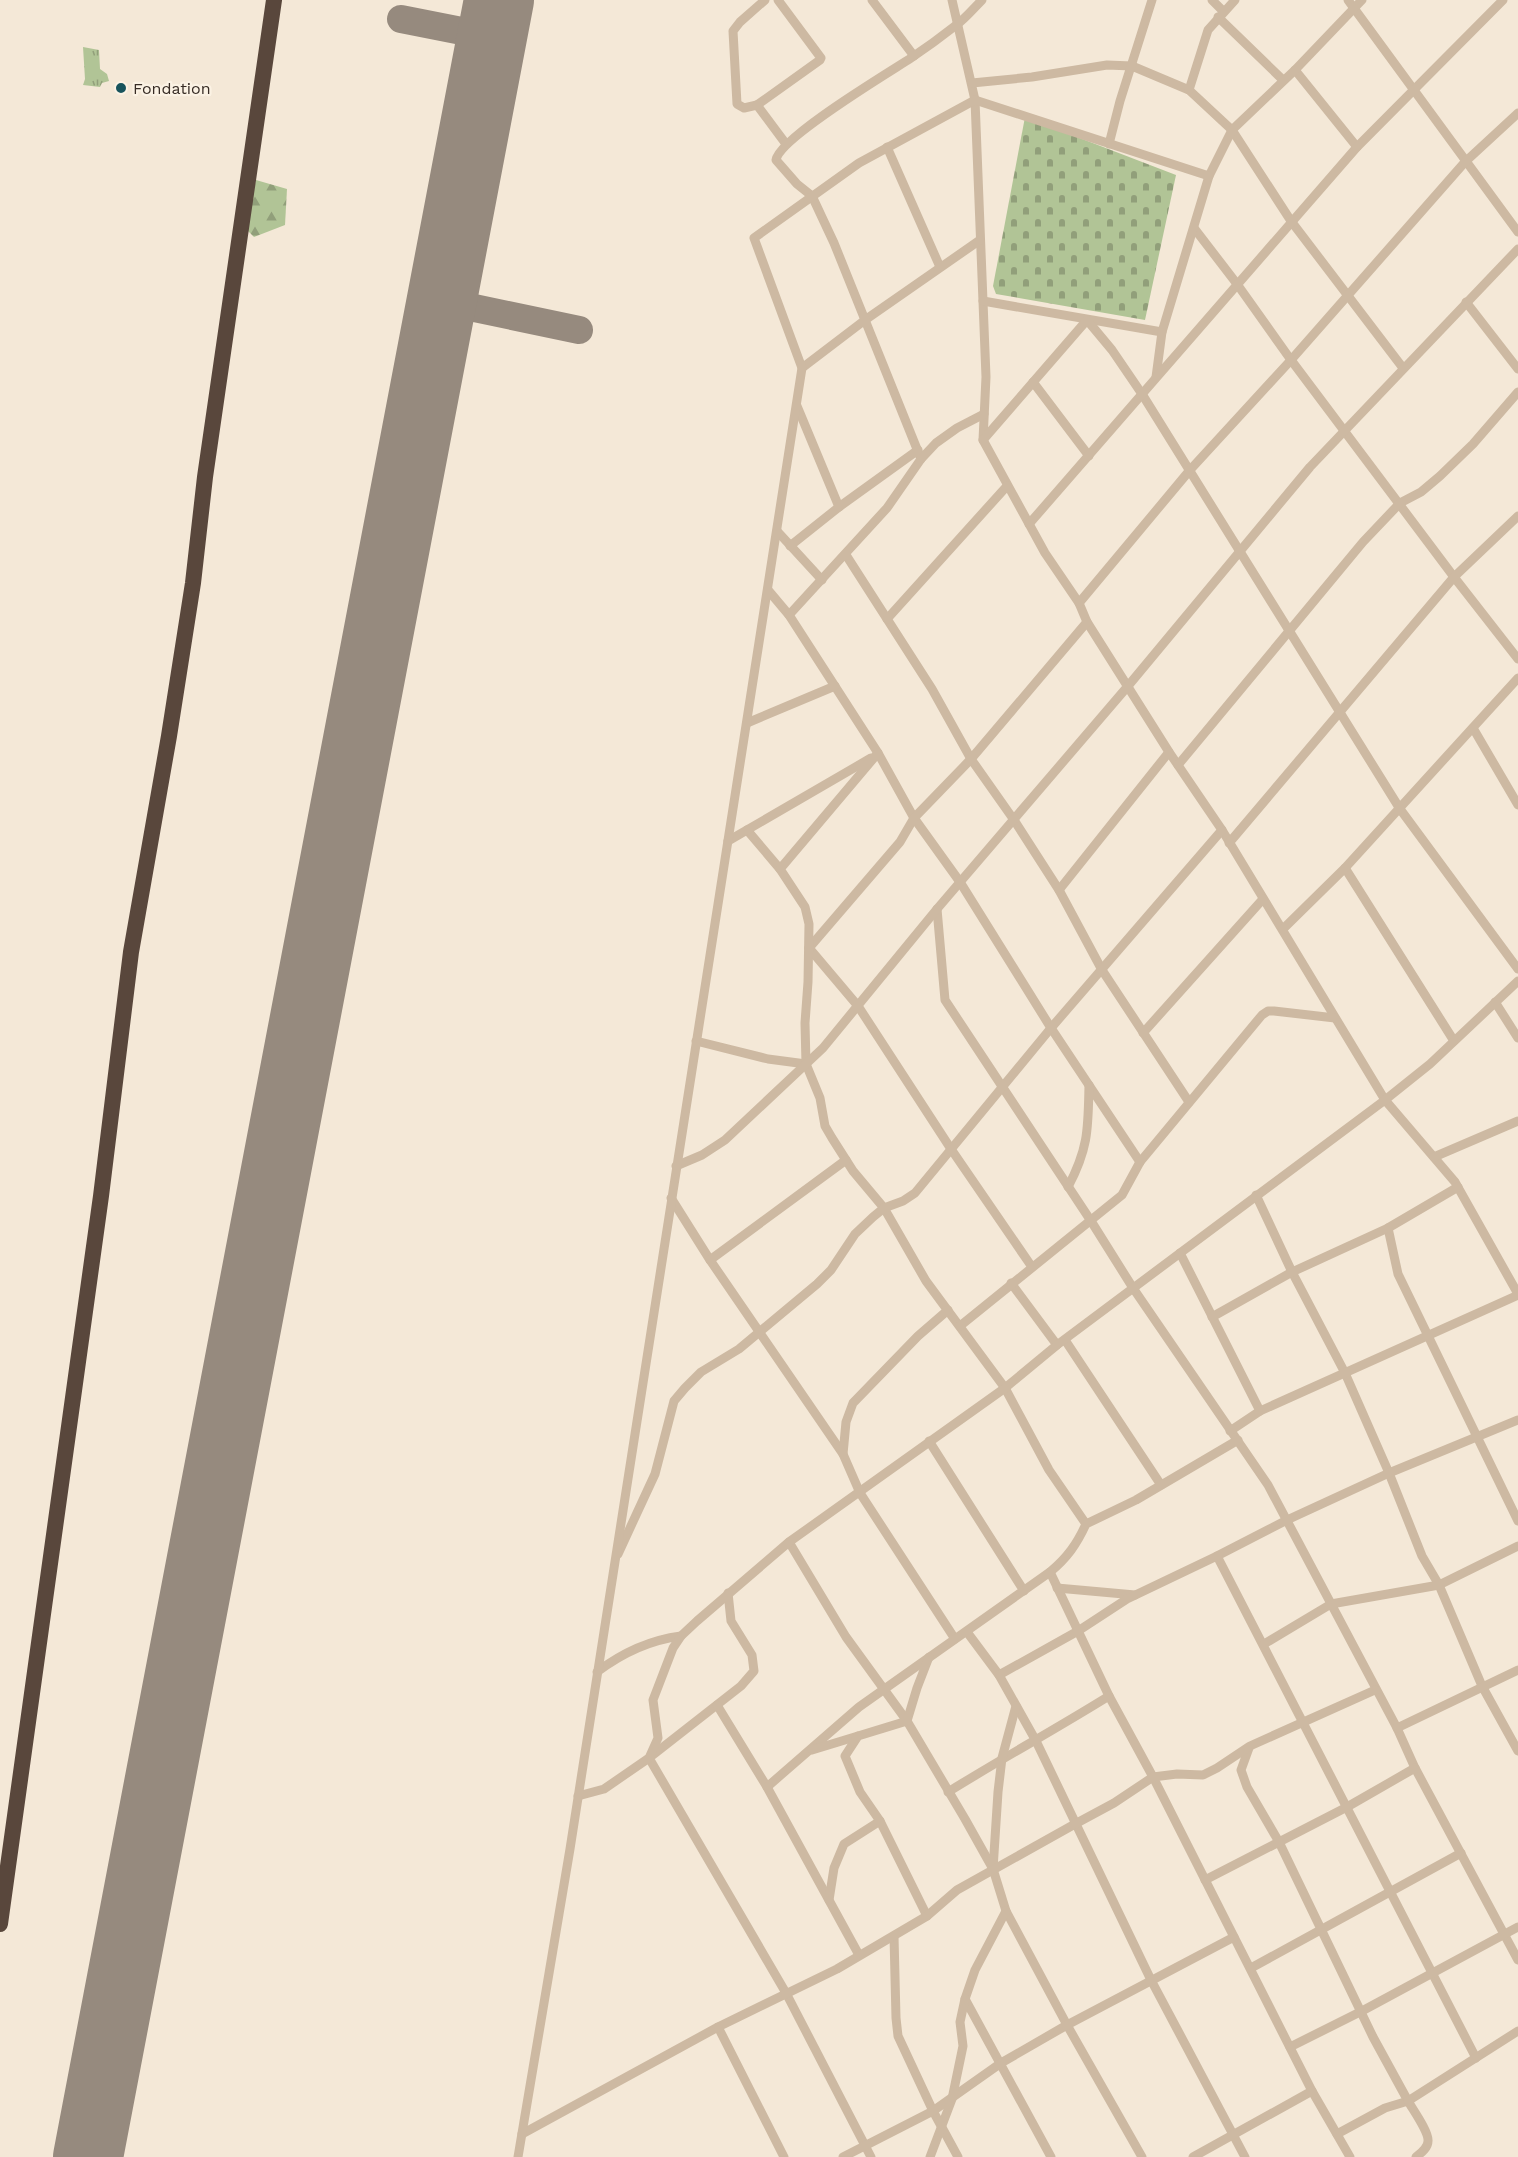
<svg xmlns="http://www.w3.org/2000/svg" width="1518" height="2157" font-family="'Work Sans',sans-serif">
	<style>
		.grass { fill: url(#grass-tufts) }
		.forest { fill: url(#forest-firs) }
		.cemetery { fill: url(#cemetery-stones) }
		.lines { fill: none; stroke-linecap: round; stroke-linejoin: round }
		.taxiway { stroke: #968a7e; stroke-width: 28 }
		.runway { stroke: #968a7e; stroke-width: 70 }
		.street { stroke: #cdb9a2; stroke-width: 9 }
		.highway { stroke: #59473c; stroke-width: 16 }
		.poi-dot { fill: #17535c; stroke: #fbf2e4; stroke-width: 2 }
		.labels { text-anchor: middle; dominant-baseline: central; stroke-width: 4.5; stroke-linejoin: round; paint-order: stroke }
		.poi-label { font-size: 16px; fill: #372c25; stroke: #fbf2e4; text-anchor: start }
	</style>
	<defs>
		<pattern id="grass-tufts" width="24" height="20" patternUnits="userSpaceOnUse" patternTransform="scale(1.5)"><rect width="24" height="20" fill="#b1c496"/><path d="M3 7l-1-3M5 7V3M7 7l1-3M15 17l-1-3M17 17v-4M19 17l1-3" fill="none" stroke="#919f7a"/></pattern>
		<pattern id="forest-firs" width="22" height="20" patternUnits="userSpaceOnUse" patternTransform="scale(1.5)"><rect width="22" height="20" fill="#b1c496"/><path d="M5 1l3.5 6h-7zM16 11l3.5 6h-7z" fill="#919f7a"/></pattern>
		<pattern id="cemetery-stones" width="16" height="16" patternUnits="userSpaceOnUse" patternTransform="scale(1.5)"><rect width="16" height="16" fill="#b1c496"/><path d="M2 7V4a2 2 0 0 1 4 0v3zM10 15v-3a2 2 0 0 1 4 0v3z" fill="#919f7a"/></pattern>
	</defs>
	<rect width="100%" height="100%" fill="#f4e8d7"/>
	<path class="grass" d="M83 47 99 50 100 69 107 74 109 81 102 83 100 87 83 85 85 79Z"/>
	<path class="forest" d="M256 180 287 189 285 225 254 237 244 227Z"/>
	<path class="cemetery" d="M1025 117 1176 175 1145 320 996 294 993 286Z"/>
	<g class="lines">
		<g class="taxiway">
			<path d="M401 19 492 37"/>
			<path d="M441 301 579 330"/>
		</g>
		<path class="runway" d="M88 2157 499 0"/>
		<g class="street">
			<path d="M765 0 740 22 733 31 737 104 744 108 757 105 786 144"/>
			<path d="M872 0 914 56"/>
			<path d="M952 0 975 100 986 377 983 440 1045 553 1079 603 1087 622 1169 752 1222 830 1385 1100 1455 1182 1518 1294"/>
			<path d="M1212 0 1223 11"/>
			<path d="M1348 0 1518 232"/>
			<path d="M1218 17 1283 80"/>
			<path d="M1295 70 1357 147"/>
			<path d="M972 83 1032 77 1107 65 1132 66 1189 90 1232 130 1291 221 1403 368"/>
			<path d="M1189 90 1208 30 1235 0"/>
			<path d="M757 105 820 60 821 58 778 0"/>
			<path d="M1109 144 1120 101 1152 0"/>
			<path d="M887 147 940 267"/>
			<path d="M1194 228 1237 284 1291 360 1454 577 1518 659"/>
			<path d="M983 301 1162 332"/>
			<path d="M1466 302 1518 369"/>
			<path d="M802 368 865 320 980 240"/>
			<path d="M1156 377 1162 332 1209 176 1232 130 1295 70 1362 0"/>
			<path d="M1033 382 1089 456"/>
			<path d="M797 406 839 507"/>
			<path d="M983 440 1087 320 1112 350 1142 394 1400 809 1518 969"/>
			<path d="M921 459 834 243 812 196 797 184 776 160C779 138 888 73 911 58 926 48 941 37 955 26 965 19 973 9 982 0"/>
			<path d="M1029 524 1357 147 1503 0"/>
			<path d="M777 531 822 580"/>
			<path d="M790 546 839 507 918 450"/>
			<path d="M846 555 932 689 971 759 1014 820 1059 890 1102 970 1189 1102"/>
			<path d="M768 590 789 615 878 753 914 818 960 882 1051 1028 1140 1162"/>
			<path d="M1079 603 1190 470 1291 360 1465 162 1518 113"/>
			<path d="M789 615 887 508 921 459 936 443 957 428 984 414"/>
			<path d="M887 619 1007 486"/>
			<path d="M747 723 835 686"/>
			<path d="M1473 728 1518 805"/>
			<path d="M1178 765 1363 542 1400 503 1421 492 1440 476 1473 444 1518 392"/>
			<path d="M747 830 780 869"/>
			<path d="M728 841 871 758"/>
			<path d="M1229 843 1454 577 1518 516"/>
			<path d="M1345 868 1454 1041"/>
			<path d="M1059 890 1169 752"/>
			<path d="M937 909 945 1000 1091 1221 1133 1288 1268 1485 1397 1728 1415 1768 1518 1960"/>
			<path d="M1283 929 1345 868 1518 678"/>
			<path d="M809 948 900 842 914 818 971 759 1087 622"/>
			<path d="M809 948 858 1006 951 1149 1032 1267"/>
			<path d="M1495 1002 1518 1038"/>
			<path d="M1143 1033 1263 899"/>
			<path d="M696 1041 768 1059 806 1064 820 1098 825 1126 832 1138 853 1171 884 1208 926 1281 1005 1388 1049 1470 1086 1524"/>
			<path d="M806 1064 805 1023 808 982 809 924 805 907 780 869 878 753"/>
			<path d="M1434 1157 1518 1121"/>
			<path d="M676 1166 702 1155 725 1140 823 1048 937 909 1128 686 1310 467 1518 249"/>
			<path d="M1068 1187C1089 1147 1088 1128 1089 1085"/>
			<path d="M1256 1195 1292 1272 1345 1373 1389 1473 1422 1556 1439 1585 1482 1686 1518 1751"/>
			<path d="M671 1198 710 1260 843 1454 860 1493 955 1639"/>
			<path d="M1388 1228 1398 1274 1518 1521"/>
			<path d="M1180 1253 1260 1411"/>
			<path d="M710 1260 846 1160"/>
			<path d="M1011 1283 1057 1345"/>
			<path d="M1212 1317 1292 1272 1388 1228 1458 1187"/>
			<path d="M960 1326 1122 1195 1140 1162 1262 1015 1268 1011H1274L1335 1018"/>
			<path d="M1065 1340 1161 1485"/>
			<path d="M1230 1431 1260 1411 1518 1295"/>
			<path d="M929 1441 1024 1591"/>
			<path d="M843 1454 846 1422 853 1403 918 1336 948 1310"/>
			<path d="M789 1542 846 1637 907 1721 965 1819 993 1869 1006 1911 1067 2025 1142 2157"/>
			<path d="M618 1554 655 1474 674 1401 685 1388 701 1372 739 1349 817 1284 831 1270 855 1234 873 1217 884 1208 903 1201 915 1193 1051 1028 1222 830"/>
			<path d="M1217 1556 1476 2058"/>
			<path d="M1050 1572 1109 1696 1153 1777 1312 2091 1350 2157"/>
			<path d="M1057 1588 1135 1595"/>
			<path d="M728 1593 731 1621 752 1655 754 1671 741 1686 649 1758 786 1993 871 2157"/>
			<path d="M967 1632 999 1675 1036 1741 1151 1980 1245 2157"/>
			<path d="M1264 1644 1331 1604 1439 1585 1518 1546"/>
			<path d="M597 1672C622 1653 650 1640 681 1636"/>
			<path d="M999 1675 1078 1631 1127 1599 1217 1556 1287 1520 1389 1473 1518 1420"/>
			<path d="M717 1705 767 1787 859 1707 1050 1572C1067 1558 1077 1544 1086 1524L1136 1500 1238 1440"/>
			<path d="M1397 1728 1518 1670"/>
			<path d="M1249 1748 1241 1770 1247 1787 1279 1842 1373 2037 1408 2101 1385 2108 1337 2134"/>
			<path d="M812 1750 858 1736"/>
			<path d="M767 1787 859 1955"/>
			<path d="M948 1792C1001 1759 1056 1729 1109 1696"/>
			<path d="M578 1796 604 1789 649 1758 658 1738 653 1700 673 1648 681 1636 697 1621 789 1542 1005 1388 1057 1345 1385 1100 1430 1064 1518 981"/>
			<path d="M993 1869 998 1792 1002 1758 1016 1706"/>
			<path d="M1205 1880 1347 1807 1415 1768"/>
			<path d="M829 1900 834 1868 844 1844 880 1821"/>
			<path d="M1006 1911 975 1970 965 1999 1051 2157"/>
			<path d="M927 1916 880 1821 860 1792 845 1756 858 1736 907 1721 917 1688 929 1657"/>
			<path d="M894 1936 896 2018 898 2036 933 2111 958 2157"/>
			<path d="M1251 1968 1461 1853"/>
			<path d="M718 2027 784 2157"/>
			<path d="M1290 2047 1362 2011 1518 1927"/>
			<path d="M522 2134 718 2027 837 1969 927 1916 957 1890 1075 1824 1114 1803 1153 1777 1177 1774 1203 1775 1217 1768 1250 1746 1375 1690"/>
			<path d="M518 2157 570 1849 802 368 754 238 859 163 975 100 1209 176"/>
			<path d="M843 2157 933 2111 1001 2063 1067 2025 1234 1937"/>
			<path d="M930 2157 952 2099 963 2046 960 2022 965 1999"/>
			<path d="M1193 2157 1312 2091"/>
			<path d="M1416 2157C1421 2153 1428 2148 1428 2141 1429 2132 1413 2110 1408 2101L1518 2031"/>
		</g>
		<path class="highway" d="M0 1924 101 1196 131 952 169 736 193 583 205 477 274 0"/>
	</g>
	<circle class="poi-dot" cx="121" cy="88" r="6"/>
	<g class="labels">
		<g class="poi-label">
			<text x="133" y="88">Fondation</text>
		</g>
	</g>
</svg>
